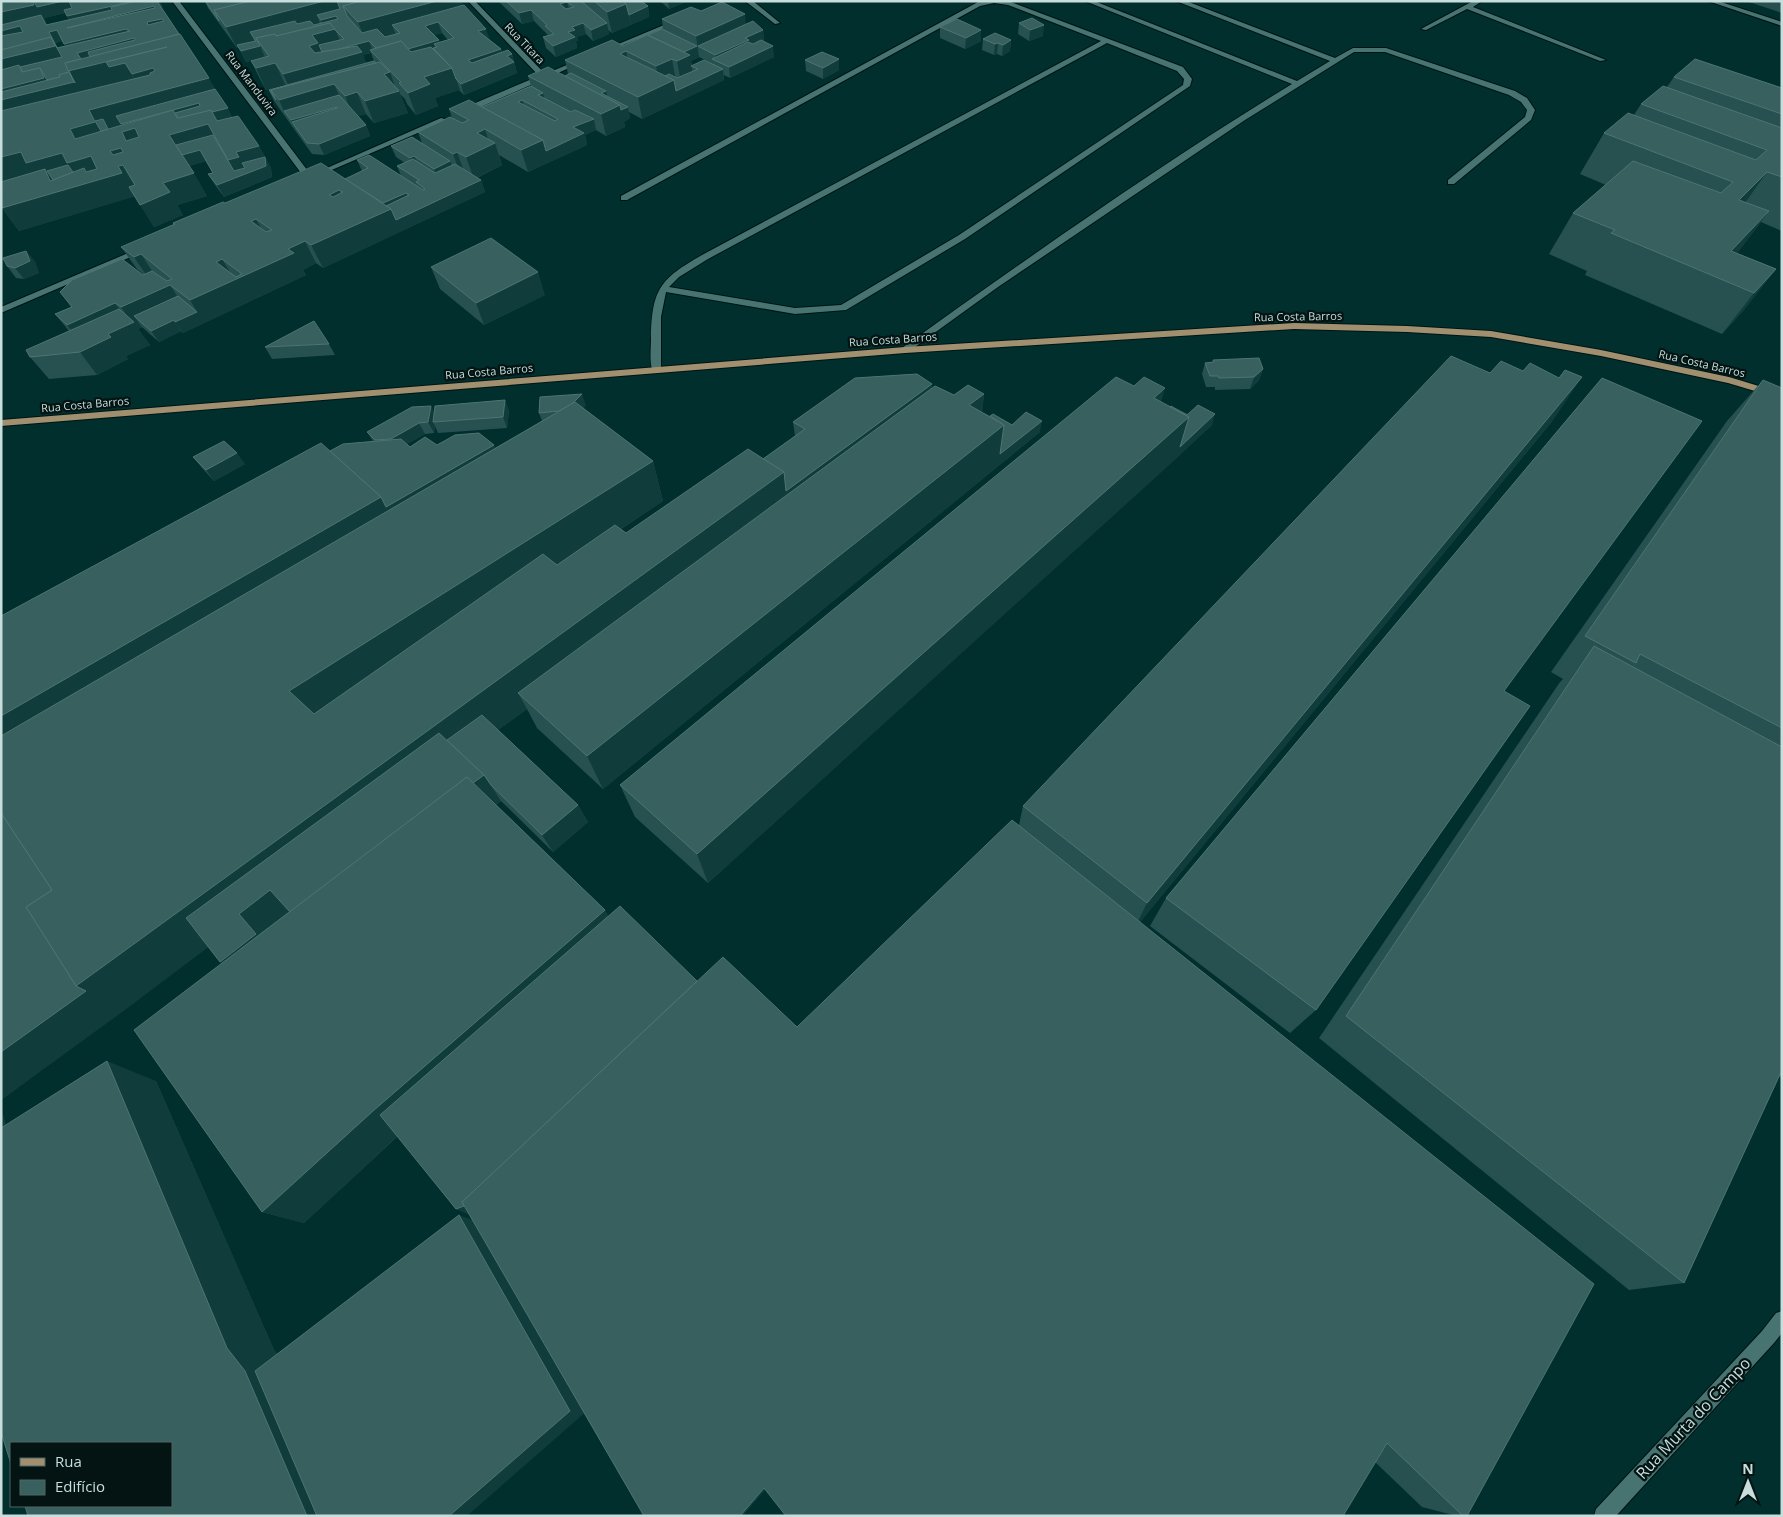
<svg xmlns="http://www.w3.org/2000/svg" width="1783" height="1517" font-family="'Open Sans',sans-serif">
	<style>
		.lines { fill: none; stroke-linecap: round; stroke-linejoin: round }
		.minor-casing { stroke: #001414; stroke-width: 2 }
		.major-casing { stroke: #001414; stroke-width: 2 }
		.minor { fill: #477371; fill-rule: evenodd }
		.major { fill: #a19070; fill-rule: evenodd }
		.wall { fill: #265150; fill-rule: evenodd }
		.shaded-wall { fill: #103d3c; fill-rule: evenodd }
		.building { fill: #37605f; stroke: #4e7473; fill-rule: evenodd }
		.labels { text-anchor: middle; dominant-baseline: central; stroke-width: 4.5; stroke-linejoin: round; paint-order: stroke }
		.far-street-label { font-size: 11px; fill: #c7dedd; stroke: #031413 }
		.near-street-label { font-size: 16px; fill: #c7dedd; stroke: #031413 }
	</style>
	<rect width="100%" height="100%" fill="#002f2e"/>
	<g class="lines">
		<defs>
			<g id="minor">
				<path d="M172 1H179L311 175 441 118 448 120 313 178V181H307Z"/>
				<path d="M468 1H475L545 74 579 60 585 61 467 113H461V109L539 76Z"/>
				<path d="M745 1H753L780 23 775 24Z"/>
				<path d="M1085 1H1094L1297 81 1330 61 1176 1H1186L1335 58 1353 48H1386L1515 91 1527 98 1535 110 1531 120 1454 184H1448V180L1525 117 1527 110 1521 102 1509 95 1385 52H1354L1245 120 998 287 908 352H902V348C1029 257 1158 166 1292 84Z"/>
				<path d="M1473 1H1482L1473 7 1606 60 1600 61 1467 9 1426 30 1421 29Z"/>
				<path d="M1708 1H1718L1782 22V26Z"/>
				<path d="M978 2H1011L1183 67 1192 79 1190 86 965 239 846 310 795 314 666 292 661 317V370L656 373 653 372C649 363 651 348 651 338 652 289 660 279 702 255L1101 41 1008 5 994 3 980 6 627 200H621V196ZM1107 43 1177 71 1184 79 1183 85 959 235 841 305 795 308 669 287 679 277 708 259Z"/>
				<path d="M676 20 681 21 609 51 604 50Z"/>
				<path d="M140 248 147 250 1 313V307Z"/>
				<path d="M1782 1311V1333L1774 1343 1616 1516H1594L1596 1509 1762 1331 1776 1313Z"/>
			</g>
			<path id="major" d="M1294 323 1407 326 1491 331 1601 350 1729 377 1782 393V399L1728 383 1601 356 1491 337 1407 332 1294 329 905 353 1 426V420L905 347Z"/>
		</defs>
		<use href="#minor" class="minor-casing"/>
		<use href="#major" class="major-casing"/>
		<use href="#minor" class="minor"/>
		<use href="#major" class="major"/>
	</g>
	<g class="wall">
		<path d="M1 1 163 7H161L215 89 232 117 259 146 271 168 272 177 224 197 215 185 208 174 213 173 206 161 189 166 207 196 177 205 183 215 154 227 135 196 19 231 2 208ZM65 13 69 20 47 25 44 18ZM62 41 65 46 58 48 55 43Z"/>
		<path d="M205 1H461L462 6 490 40 501 49 502 52 512 54 517 73 464 95 459 90 435 98 438 106 416 115 407 104 405 99 400 94 408 113 374 123 366 114 358 116 366 125 370 136 324 155 312 154 274 101 269 90 286 85 285 84 266 90 262 83 251 61 265 57 246 62 239 48H237L208 8ZM442 33 448 40 440 42 439 40 434 35ZM371 53 374 61 366 63 363 55Z"/>
		<path d="M498 1H641L648 6 649 17 612 33 608 30 609 34 593 41 586 34 577 37 578 41H576L577 48 556 57 546 48 543 37 548 35 534 21 522 24Z"/>
		<path d="M660 1H688L669 9Z"/>
		<path d="M1746 1H1782V13Z"/>
		<path d="M701 11 763 30 764 41H763L774 57 730 78 724 75V80L642 119 629 112 630 118 624 122 625 127 606 136 596 130 585 135 587 145 528 172 499 155 502 165 477 178 481 180 485 192 323 268 316 263 303 270 306 275 183 333 181 331 159 342 142 327 138 329 150 345 126 356 128 359 97 375 49 379 30 357 69 331 55 314 72 307 60 292 144 275 137 269 121 247 174 225 173 223 225 203 345 179 362 171 357 160 401 176 397 166 405 163 396 157 391 146 422 143 418 132 452 118 449 109 482 107 531 86 528 76H565L568 74 565 60 623 46 663 30 662 19ZM699 57 713 64 692 66 691 61Z"/>
		<path d="M1019 23 1043 36 1029 41 1018 34Z"/>
		<path d="M940 27 981 41 965 49 940 38Z"/>
		<path d="M983 39 1011 40 1010 51 1002 56 997 54 994 55 982 50Z"/>
		<path d="M839 59V70L823 79 806 71 805 60Z"/>
		<path d="M1674 77 1782 88V231L1761 222 1737 253 1776 269 1743 311 1722 334 1585 275 1587 271 1549 254 1573 213 1606 185 1580 174 1604 133 1634 115 1641 104 1667 87Z"/>
		<path d="M26 251 35 262 39 273 24 279 16 278 7 266Z"/>
		<path d="M431 267 545 295 484 325 440 289Z"/>
		<path d="M329 344 335 355 272 359 265 347Z"/>
		<path d="M1213 360 1263 369 1259 380 1250 389 1215 390V387H1206L1202 374 1205 363H1212Z"/>
		<path d="M1763 380 1782 388V1078L1779 1076 1684 1283 1629 1290 1319 1038 1560 682 1563 679 1551 672 1727 421Z"/>
		<path d="M932 384V388L954 395 984 394 982 412 990 416 1012 425 1040 432 603 789 537 728 527 709 498 730 578 805 588 822 553 852 501 801 496 805 605 910 608 916 697 981 797 1027 1019 825 1023 806 1554 419 1140 922 1467 1516H1457L1422 1507 1375 1462 765 1489 742 1516H644L584 1413 1 1432V1110L6 1125 156 1081 274 1350 277 1354 473 1221 469 1214 456 1209 398 1136 304 1223 262 1212 223 964 208 947 1 1100V616L330 451 373 441 367 432 434 413 505 400 509 411 507 428 438 433 435 426 434 433 425 434 407 444 410 447 437 445H494L495 448 542 421 539 413 586 405 583 408 653 461 663 501 621 529 626 533 763 459 795 436 793 422Z"/>
		<path d="M1161 402 1212 425 708 883 635 817 620 785Z"/>
		<path d="M193 457 245 464 214 481 202 468Z"/>
		<path d="M1504 691 1316 1010 1290 1033 1150 926 1166 898Z"/>
	</g>
	<g class="shaded-wall">
		<path d="M33 1H35L38 7 55 3 54 1H78L70 3 74 11 44 18 50 31 57 30 63 41 55 43 69 68 43 74 52 87 74 82 69 72 75 83 68 71 83 67 81 64 82 62 78 53 71 55 64 44 126 29 132 39 134 38 138 47 180 36 192 55 174 60 179 69 157 74 153 68 165 90 209 78 221 100 200 105 205 114 179 121 228 108 233 119 209 126 220 146 201 151 206 161 188 166 171 137 146 143 139 132 179 121 137 132 148 151 136 154 140 163 126 141 122 132 125 131 122 127 110 130 115 140 108 142 106 139 109 145 85 151 88 157 91 156 105 178 122 173 118 166H119L110 151 121 148 135 170 128 172 137 187 132 188 136 196 19 231 2 208 9 206 1 195 40 184 34 175 3 183 1 181V157L21 152 28 162 62 153 69 163 87 158 75 139 70 129 95 122 90 114 1 137V59L26 53 24 48 30 47 33 51 55 46 51 37 57 48 46 26 24 32 27 37 1 43V10L3 12 34 5ZM93 61 95 64 85 67 84 64ZM125 63 144 95 91 110 81 92 118 83 122 89 138 84ZM42 74 44 78 30 82 27 78Z"/>
		<path d="M135 1 154 6 159 17 73 27 67 16Z"/>
		<path d="M156 1H160L163 7H160Z"/>
		<path d="M260 1H374L343 6 338 19 336 16 340 27 335 29 343 48 366 42 358 22 400 1H461L466 17 438 22 442 33 429 37 400 33 392 25 396 35 369 41 373 52 370 50 371 53 363 55 370 74 390 72 397 92 399 91 408 113 374 123 365 101 391 93 334 84 344 106 341 118 292 122 296 132 291 120 284 111 279 100 293 95 283 74 285 43 325 30 321 20 317 15 321 26 256 41 250 32 255 43 237 48 226 27Z"/>
		<path d="M668 1H688L669 9Z"/>
		<path d="M567 2 570 12 560 4Z"/>
		<path d="M626 4 631 25 612 33 607 12Z"/>
		<path d="M648 6 649 17 631 25 629 15Z"/>
		<path d="M531 10 534 21 522 24 519 13Z"/>
		<path d="M745 14 747 35 698 46 699 57 696 36Z"/>
		<path d="M162 19 168 29 153 33 147 22Z"/>
		<path d="M583 23 586 34 577 37 578 41H576L577 48 556 57 553 46 568 32 572 27Z"/>
		<path d="M607 23 609 34 593 41 591 30Z"/>
		<path d="M1044 25 1043 36 1029 41 1030 30Z"/>
		<path d="M486 29 490 40 478 31Z"/>
		<path d="M763 30 764 41 749 47 716 61 715 55 745 38Z"/>
		<path d="M981 30V41L965 49 966 38Z"/>
		<path d="M439 40 443 51 434 44 437 53 429 55 389 54Z"/>
		<path d="M1011 40 1010 51 1002 56 1003 45Z"/>
		<path d="M998 43 997 54 994 55 995 44Z"/>
		<path d="M260 46 265 57 246 62 241 51Z"/>
		<path d="M697 46 699 57 691 61 693 77 681 83 677 61 673 57Z"/>
		<path d="M773 46 774 57 730 78 729 67Z"/>
		<path d="M501 49 504 60 472 71 468 60Z"/>
		<path d="M626 51 631 73 620 54Z"/>
		<path d="M512 54 517 73 464 95 461 84 507 56Z"/>
		<path d="M672 59 676 81 723 69 724 80 642 119 638 97 659 83 656 66Z"/>
		<path d="M839 59V70L823 79V68Z"/>
		<path d="M275 63 285 84 266 90 256 68Z"/>
		<path d="M452 68 460 90 435 98 438 106 416 115 408 93 424 77Z"/>
		<path d="M606 91 609 102 601 93Z"/>
		<path d="M357 92 366 114 354 118 345 96Z"/>
		<path d="M543 93 546 104 538 95Z"/>
		<path d="M522 100 525 111 518 102Z"/>
		<path d="M620 105 628 107 630 118 624 122 625 127 606 136 601 114Z"/>
		<path d="M594 119 596 130 585 135 587 145 528 172 521 150 573 127Z"/>
		<path d="M366 125 370 136 324 155 319 144Z"/>
		<path d="M485 129 490 146 495 143 502 165 474 179 466 157 477 133Z"/>
		<path d="M259 146 271 168 272 177 224 197 217 185 228 160 236 152Z"/>
		<path d="M457 152 465 174 461 176 453 154Z"/>
		<path d="M414 156 419 167 415 169 410 158Z"/>
		<path d="M450 161 454 172 438 180 434 169Z"/>
		<path d="M1767 172 1738 213 1739 200Z"/>
		<path d="M194 173 207 196 177 205 183 215 154 227 140 205 163 183Z"/>
		<path d="M481 180 485 192 323 268 311 245 380 205 406 193 410 204Z"/>
		<path d="M339 190 349 212 329 195Z"/>
		<path d="M1769 211 1738 252 1715 276 1731 251Z"/>
		<path d="M256 219 268 241 251 221Z"/>
		<path d="M305 241 316 263 303 270 306 275 183 333 175 322 197 312 190 300 216 262 222 259 235 280 288 249Z"/>
		<path d="M26 251 35 262 39 273 24 279 15 268Z"/>
		<path d="M141 254 156 277 149 279 134 257Z"/>
		<path d="M1776 269 1743 311 1722 334 1754 293Z"/>
		<path d="M538 272 545 295 484 325 476 303Z"/>
		<path d="M170 285 185 308 134 316 142 327 138 329 150 345 126 356 128 359 97 375 80 352 85 347 67 325 115 303 130 324 132 323 121 307Z"/>
		<path d="M174 320 181 331 159 342 151 331Z"/>
		<path d="M1263 369 1259 380 1250 389 1254 377Z"/>
		<path d="M1582 377 1554 419 1133 931 1147 903Z"/>
		<path d="M932 384 931 406 788 512 786 491Z"/>
		<path d="M1165 388 1154 429V398Z"/>
		<path d="M582 394 586 405 569 422 565 410Z"/>
		<path d="M984 394 980 435 969 405Z"/>
		<path d="M505 400 509 411 507 428 503 417Z"/>
		<path d="M431 406 436 417 433 422 435 426 434 433 428 422Z"/>
		<path d="M1215 414 1212 425 1177 458 708 883 697 854 1189 417Z"/>
		<path d="M1042 421 1040 432 603 789 587 756 1004 425 1000 454Z"/>
		<path d="M419 423 425 434 397 450 391 439Z"/>
		<path d="M494 445 503 467 1 764V716L381 497Z"/>
		<path d="M237 453 245 464 214 481 206 470Z"/>
		<path d="M653 461 663 501 320 726 289 691Z"/>
		<path d="M784 472 788 512 518 693 527 709 462 757 298 912 251 981 220 962 244 920 125 1010 1 1100V1052L76 986 100 918Z"/>
		<path d="M484 775 501 801 323 940 296 919Z"/>
		<path d="M578 805 588 822 553 852 542 835Z"/>
		<path d="M605 910 621 938 406 1128 304 1223 262 1212 373 1111Z"/>
		<path d="M710 1003 479 1218 456 1209Z"/>
		<path d="M107 1061 156 1081 274 1350 291 1372 356 1516H307L227 1348Z"/>
		<path d="M1 1110 14 1147 1 1156Z"/>
		<path d="M459 1215 482 1224 588 1410 467 1516H449Z"/>
		<path d="M774 1480 742 1516H740L764 1488Z"/>
	</g>
	<g class="building">
		<path d="M1 1H33L34 5 1 12Z"/>
		<path d="M34 1H63L37 7Z"/>
		<path d="M69 1H135L67 16 64 10 72 8Z"/>
		<path d="M136 1H157L179 34 90 57 88 52 135 40 134 38 77 53 81 59 65 63 75 83 69 72 59 75 60 77 47 80 40 68 23 72 20 67 62 57 57 48 130 31 126 29 64 44 57 30 49 32 57 48 51 37 1 50V36L23 32 20 26 1 31V25L41 15 46 25 112 10 111 7ZM154 6 155 8 67 28ZM162 19 164 21 148 25 147 22Z"/>
		<path d="M205 1H251L214 10 219 21Z"/>
		<path d="M251 1H324L226 27 214 10Z"/>
		<path d="M337 1H361L343 6 347 16 362 33 377 29 385 37 400 33 392 25 464 5 486 29 478 31 501 49 468 60 472 63 508 50 512 54 507 56 514 62 461 84 456 79 452 68 433 48 437 47 434 44 454 38 438 22 425 26 439 40 408 49 401 41 376 48 369 41 339 49 322 52 319 45 344 39 336 31 330 23 276 36 275 34 256 38 260 46 241 51 237 45 256 41 250 32 295 21 297 24 310 21 314 25 338 19 336 16 321 20 317 15 340 9Z"/>
		<path d="M361 1H437L358 22 343 6Z"/>
		<path d="M506 1H581L607 23 591 30 583 23 572 27 575 30 568 32 575 37 553 46 543 37 554 34 545 26 547 25 531 10 519 13ZM567 2 574 7 566 9 560 4Z"/>
		<path d="M594 1H623L626 4 607 12Z"/>
		<path d="M623 1H641L648 6 629 15 626 4Z"/>
		<path d="M722 2 745 14 696 36 662 19 691 7 701 11Z"/>
		<path d="M1032 18 1044 25 1030 30 1019 23Z"/>
		<path d="M957 19 981 30 966 38 940 27Z"/>
		<path d="M753 21 763 30 745 38 749 40 715 55 698 46Z"/>
		<path d="M330 23 335 29 312 35 318 43 309 46 315 53 357 46 362 52 283 74 275 63 256 68 251 61 269 56 256 38 275 34 276 36Z"/>
		<path d="M662 29 697 46 684 52 648 35Z"/>
		<path d="M995 33 1011 40 1003 45 998 43 995 44 983 39Z"/>
		<path d="M180 34 209 78 89 110 95 122 70 129 75 139 173 110 177 118 211 110 217 121 238 116 259 146 236 152 239 157 228 160 208 124 169 135 194 173 163 183 170 192 140 205 129 187 135 185 123 165 118 166 122 173 2 208 1 182 45 169 50 181 84 168 86 172 97 169 91 156 67 163 62 153 26 163 21 152 1 157V111L150 75V73L155 71 153 68 132 74 125 63 109 67 106 62 167 47 68 71 65 63ZM135 128 139 137 126 141 122 132ZM121 148 123 152 113 155 110 151Z"/>
		<path d="M647 35 690 55 677 61 672 59 656 66 626 51 620 54 674 80 638 97 565 60 612 40 623 46Z"/>
		<path d="M51 37 55 46 1 59V50Z"/>
		<path d="M761 40 773 46 729 67 712 59 748 42 753 44Z"/>
		<path d="M401 41 411 52 431 47 452 68 424 77 430 84 408 93 399 83 401 82 370 50Z"/>
		<path d="M822 52 839 59 823 68 805 60Z"/>
		<path d="M1695 59 1782 88V114L1674 77Z"/>
		<path d="M704 60 723 69 676 91 674 80 665 76 669 74 677 78 698 69 691 66Z"/>
		<path d="M374 61 376 63 271 90 276 100 269 90Z"/>
		<path d="M380 62 390 72 384 74 399 91 365 101 357 92 345 96 334 84 279 100 271 90Z"/>
		<path d="M19 65 22 72 40 68 44 78 1 89V70Z"/>
		<path d="M548 67 620 105 601 114 528 76Z"/>
		<path d="M69 72 74 82 1 100V92L60 77 59 75Z"/>
		<path d="M571 73 606 91 601 93 628 107 621 110 620 105 565 76Z"/>
		<path d="M531 86 543 93 538 95 571 112 575 110 594 119 573 127 584 133 546 151 543 140 482 107ZM522 100 558 119 555 121 518 102Z"/>
		<path d="M1663 86 1782 128V177L1767 172 1739 200 1769 211 1731 251 1776 269 1754 293 1611 233 1615 230 1573 213 1633 161 1721 193 1733 182 1604 133 1628 113 1756 160 1767 150 1641 104Z"/>
		<path d="M215 89 228 108 212 112 211 110 178 118 175 113 200 106 199 103 121 124 116 116Z"/>
		<path d="M339 95 366 125 319 144 307 143 292 122 337 108V107L291 120 284 111Z"/>
		<path d="M469 100 543 140 521 150 485 129 477 133 495 143 466 157 457 152 453 154 418 132 450 117 462 123 469 120 449 109Z"/>
		<path d="M103 119 108 129 101 131 95 121Z"/>
		<path d="M213 135 234 171 245 168 242 163 265 157 266 166 217 185 208 174 213 173 200 150 182 155 176 145Z"/>
		<path d="M412 137 450 161 434 169 414 156 410 158 391 146Z"/>
		<path d="M369 155 423 190 425 189 416 182 419 180 397 166 413 159 435 173 455 164 481 180 396 220 391 209 386 206 409 195 406 193 383 203 345 179 368 168 357 160Z"/>
		<path d="M321 163 391 209 311 245 305 241 288 249 294 253 190 300 170 285 121 307 115 303 67 325 55 314 72 307 60 292 72 280 122 259 143 275 152 271 167 281 172 279 141 254 134 257 121 247 175 224 173 223 223 202 225 203ZM339 190 343 192 333 197 329 195ZM256 219 272 230 266 232 251 221ZM222 259 242 274 236 277 216 262Z"/>
		<path d="M68 165 73 172 53 180 47 171Z"/>
		<path d="M491 238 538 272 476 303 431 267Z"/>
		<path d="M26 251 30 261 15 268 7 266 3 258Z"/>
		<path d="M178 296 197 312 175 322 174 320 151 331 134 316Z"/>
		<path d="M119 309 134 322 108 334 111 337 80 352 30 357 26 350Z"/>
		<path d="M314 321 329 344 265 347Z"/>
		<path d="M1451 356 1490 373 1501 361 1523 371 1530 363 1559 378 1565 370 1582 377 1147 903 1023 806Z"/>
		<path d="M1259 358 1263 369 1254 377 1219 378 1218 376H1210L1205 363 1214 362 1213 360Z"/>
		<path d="M917 374 932 384 786 491 784 472 763 459 805 429 793 422 855 378Z"/>
		<path d="M1116 377 1134 386 1144 377 1165 388 1154 398 1189 417 697 854 620 785Z"/>
		<path d="M1602 378 1702 421 1504 691 1530 706 1316 1010 1166 898Z"/>
		<path d="M1763 380 1782 388V728L1640 654 1636 663 1585 636Z"/>
		<path d="M968 385 984 394 969 405 1004 425 587 756 518 693 935 386 954 395Z"/>
		<path d="M582 394 573 403 559 411 539 413 540 397Z"/>
		<path d="M505 400 503 417 433 422 435 406Z"/>
		<path d="M575 402 653 461 289 691 314 714 543 554 557 565 615 525 626 533 748 449 784 472 76 986 26 907 52 890 1 813V736Z"/>
		<path d="M1198 405 1215 414 1180 447 1189 417 1170 407 1171 406 1187 415Z"/>
		<path d="M431 406 428 422 419 423 391 439 375 440 367 432 412 407Z"/>
		<path d="M1026 412 1042 421 1000 454 1004 425 990 416 993 414 1012 425Z"/>
		<path d="M479 433 494 445 386 507 381 497 330 451 343 444 401 439 410 447 425 437 437 445 455 435Z"/>
		<path d="M224 441 237 453 206 470 193 457Z"/>
		<path d="M321 443 381 497 1 716V616Z"/>
		<path d="M1594 646 1782 747V1070L1684 1283 1346 1016Z"/>
		<path d="M482 715 578 805 542 835 491 785 484 775 447 740Z"/>
		<path d="M439 733 484 775 473 783 467 777 290 912 270 890 239 914 256 934 220 962 186 918Z"/>
		<path d="M467 777 605 910 373 1111 262 1212 134 1030Z"/>
		<path d="M1 813 52 890 26 907 76 986 86 991 1 1052Z"/>
		<path d="M1012 820 1594 1284 1467 1516H1463L1387 1443 1343 1516H786L764 1488 740 1516H644L462 1202 723 957 797 1027Z"/>
		<path d="M620 906 697 981 462 1202 464 1206 456 1209 380 1115Z"/>
		<path d="M107 1061 227 1348 245 1371 307 1516H28L25 1506H171V1443H11V1464L1 1432V1128Z"/>
		<path d="M459 1215 570 1411 449 1516H317L255 1371Z"/>
	</g>
	<g class="labels">
		<g class="far-street-label">
			<text transform="translate(525 43) rotate(46)">Rua Titara</text>
			<text transform="translate(252 83) rotate(53)">Rua Manduvira</text>
			<text transform="translate(1298 316) rotate(-1)">Rua Costa Barros</text>
			<text transform="translate(893 339) rotate(-4)">Rua Costa Barros</text>
			<text transform="translate(1702 363) rotate(13)">Rua Costa Barros</text>
			<text transform="translate(489 371) rotate(-5)">Rua Costa Barros</text>
			<text transform="translate(85 404) rotate(-5)">Rua Costa Barros</text>
		</g>
		<g class="near-street-label">
			<text transform="translate(1693 1418) rotate(-47)">Rua Murta do Campo</text>
		</g>
	</g>
	<rect width="1783" height="1517" fill="none" stroke="#c7dedd" stroke-width="5"/>
	<rect x="10" y="1442" width="162" height="65" fill="#031413" stroke="#516564"/>
	<rect x="20" y="1458" width="25" height="8" fill="#a19070" stroke="#516564"/>
	<text x="55" y="1467" font-size="15" fill="#c7dedd">Rua</text>
	<rect x="20" y="1480" width="25" height="15" fill="#37605f" stroke="#516564"/>
	<text x="55" y="1492" font-size="15" fill="#c7dedd">Edifício</text>
	<g transform="translate(1748 1482)" stroke="#031413" stroke-width="4" paint-order="stroke">
	<path d="M0-4L9 19L0 12L-9 19Z" fill="#c7dedd"/>
	<text y="-8" font-size="14" font-weight="bold" text-anchor="middle" fill="#c7dedd">N</text>
	</g>
</svg>
